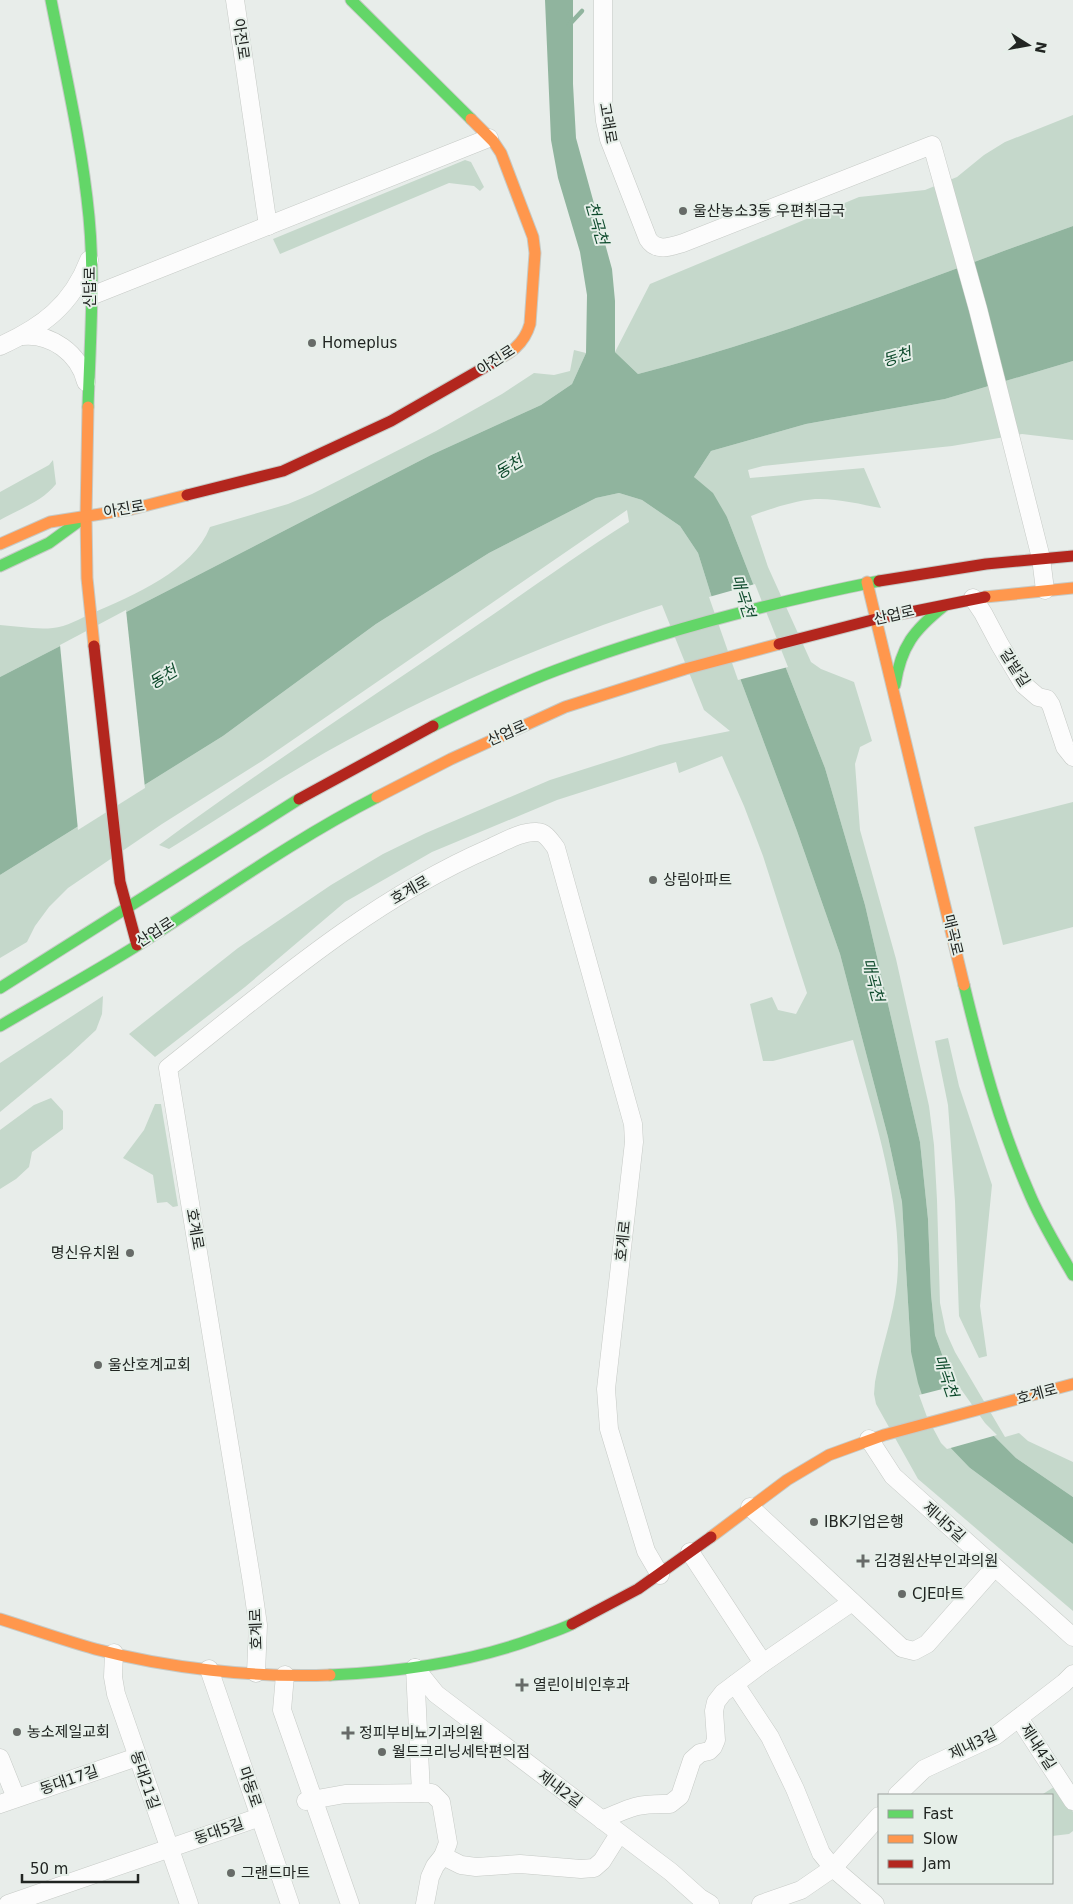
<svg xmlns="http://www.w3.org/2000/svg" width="1073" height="1904" font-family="'DejaVu Sans','Noto Sans KR',sans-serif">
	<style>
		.green { fill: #c5d8cb }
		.water { fill: #90b49e }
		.pier { fill: #e8edea }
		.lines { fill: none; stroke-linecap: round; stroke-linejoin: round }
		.stream { stroke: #90b49e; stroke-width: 4.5 }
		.street-casing { stroke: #c6cac6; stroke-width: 19 }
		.fast-casing { stroke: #c6cac6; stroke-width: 13 }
		.slow-casing { stroke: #c6cac6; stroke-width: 13 }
		.jam-casing { stroke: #c6cac6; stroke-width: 13 }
		.street { stroke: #fcfcfc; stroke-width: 18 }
		.fast { stroke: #63d668; stroke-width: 11 }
		.slow { stroke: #ff974d; stroke-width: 11 }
		.jam { stroke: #b3261e; stroke-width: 11 }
		.poi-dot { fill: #676b68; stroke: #e6efe9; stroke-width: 2 }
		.labels { text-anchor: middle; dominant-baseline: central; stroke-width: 4; stroke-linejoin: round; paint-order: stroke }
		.street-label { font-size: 15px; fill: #212522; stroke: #e6efe9 }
		.poi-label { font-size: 15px; fill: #212522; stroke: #e6efe9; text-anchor: start }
		.water-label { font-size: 16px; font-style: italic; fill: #0f4b2d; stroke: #e6efe9 }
	</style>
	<rect width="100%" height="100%" fill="#e8edea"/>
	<g class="green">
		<path d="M1073 115V226C929 277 787 336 638 374L615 352 650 284 859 197 925 190 957 177 984 155 1005 142Z"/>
		<path d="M465 160 471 162 484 187 480 191 474 186 449 183 280 254 273 239Z"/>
		<path d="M574 350 586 353 572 384 541 405 431 455 0 677V625C17 626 36 630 53 628 66 627 81 618 93 613 133 595 193 571 210 527L288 504 312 494 436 431 502 394 534 373 554 375 570 371Z"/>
		<path d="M1073 361V440L1022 434 952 446 763 466 748 470 750 478 864 468 881 508C860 504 836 498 815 499 793 501 770 509 751 516L768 567 811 662 821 669 854 682 872 741 860 747 855 764 860 830 896 959 929 1106 934 1145 937 1200 940 1303 946 1332 955 1352 1005 1437 1019 1433 1028 1441 1073 1462V1497L1016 1458 983 1425 952 1382 935 1335 931 1294 928 1219 920 1142 865 905 825 768 727 517 694 477 711 451 806 424 945 399Z"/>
		<path d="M53 460 56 484C43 501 18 510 0 520V492L49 465Z"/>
		<path d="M619 493 642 500 680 526 698 553 722 630 797 831 840 954 888 1137 902 1202 911 1352 970 1468 1073 1544V1611L918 1479 876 1404 874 1394 875 1382C881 1349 894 1315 897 1282 904 1206 873 1113 853 1040L773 1061H763L750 1004 772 997 778 1010 796 1014 807 993 763 856 744 806 722 756 679 773 676 762 557 800 432 852 345 902 245 987 155 1057 129 1034 238 948 331 885 383 854 426 833 550 780 660 745 730 731 704 710 662 605C553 640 446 686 346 741 285 774 228 813 169 849L159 845C264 768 372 697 479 624 529 590 578 554 629 522L627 510 262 761 162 824 68 888 49 907 35 926 27 942 0 958V875L223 736 376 624 489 553 596 498Z"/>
		<path d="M1073 802V927L1003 945 974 827Z"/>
		<path d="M103 996 102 1014 96 1030 69 1055 0 1112V1063Z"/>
		<path d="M948 1038 959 1086 992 1185 980 1306 987 1356 979 1358 959 1316 955 1201 948 1105 935 1041Z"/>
		<path d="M51 1098 63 1111V1129L32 1152 29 1167 16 1179 0 1189V1130L34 1105Z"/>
		<path d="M155 1104H161L178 1206 173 1207 167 1202 157 1203 153 1175 123 1158 144 1130Z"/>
		<path d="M1057 1785 1073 1812V1831L1069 1834 1052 1836V1795H1043V1794Z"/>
	</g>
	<path class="water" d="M545 0H573V84L576 138 612 269 615 301V352L638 374C787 336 929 277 1073 226V361L945 399 806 424 711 451 694 477 713 493 727 517 825 768 865 905 920 1142 928 1219 931 1294 935 1335 952 1382 983 1425 1016 1458 1073 1497V1544L970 1468 944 1441 929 1416 918 1383 911 1352 902 1202 888 1137 840 954 797 831 722 630 698 553 680 526 642 500 619 493 596 498 489 553 376 624 223 736 0 875V677L431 455 541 405 572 384 586 353 587 295 580 252 558 178 551 140Z"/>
	<g class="pier">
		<path d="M755 584 788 667 738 680 709 597Z"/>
		<path d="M126 610 145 788 78 830 60 645Z"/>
		<path d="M958 1385 985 1423 997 1435 947 1449 941 1443 927 1417 919 1395Z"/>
	</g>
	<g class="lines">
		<path class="stream" d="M569 25 582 11"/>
		<defs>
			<g id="street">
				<path d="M235 0 268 226"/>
				<path d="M603 0V101L605 121 609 139 648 239C656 252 670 247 683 243L932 145 978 309 1041 558 1045 590"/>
				<path d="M91 296 489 138"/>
				<path d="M22 336C51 333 79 353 86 382"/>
				<path d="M0 346C42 327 72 305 89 260"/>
				<path d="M973 598 983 613 1000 645 1024 685 1038 697 1047 699 1051 705 1065 747 1073 757"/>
				<path d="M869 1439 893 1476 1073 1637"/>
				<path d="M750 1507 902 1648 914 1651 927 1644 994 1568"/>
				<path d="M690 1552 763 1663"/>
				<path d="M114 1653 113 1677 116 1694 189 1904"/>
				<path d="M415 1668 436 1694 671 1872 700 1898 710 1904"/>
				<path d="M415 1668 421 1793"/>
				<path d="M209 1669 290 1904"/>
				<path d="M256 1673 258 1625 252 1583 168 1068C269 988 370 900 490 848 504 842 521 831 537 832 546 832 551 842 556 848L633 1124 634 1142 606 1389 609 1429 646 1551 660 1575"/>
				<path d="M285 1675 282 1710 350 1904"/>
				<path d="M735 1684 770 1737 795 1789 821 1853 833 1868 875 1904"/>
				<path d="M1019 1718 1073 1801"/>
				<path d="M0 1758 16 1798"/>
				<path d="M897 1795 924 1769 995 1736 1064 1683 1073 1674"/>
				<path d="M306 1801 345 1794 432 1793 441 1802 448 1843 443 1856 435 1866 430 1877 425 1904"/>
				<path d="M0 1804 137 1757"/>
				<path d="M602 1820C631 1807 638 1803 670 1804L680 1796 692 1760 700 1753 709 1751 713 1747 716 1740 714 1711 716 1702 723 1693 763 1663 852 1602"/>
				<path d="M443 1856 461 1865 476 1867 520 1864 581 1869 594 1868 602 1861 619 1834"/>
				<path d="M8 1904 260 1817"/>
				<path d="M761 1904 801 1890 833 1868 879 1816"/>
			</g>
			<g id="fast">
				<path d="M51 0C65 72 82 144 89 217 95 280 90 344 88 407"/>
				<path d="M351 0 471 119"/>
				<path d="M0 566 49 543 82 519"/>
				<path d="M895 685C901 646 914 630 944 606"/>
				<path d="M433 726C473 706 514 686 557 670 660 631 770 603 879 581"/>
				<path d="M964 985C981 1055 999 1124 1028 1190 1040 1220 1057 1247 1073 1275"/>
				<path d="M0 988 299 799"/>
				<path d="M0 1026C46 999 93 973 138 945 217 895 293 840 377 797"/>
				<path d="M330 1675C399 1672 467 1663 533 1639 546 1634 560 1630 572 1624"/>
			</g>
			<g id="slow">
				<path d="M471 119 493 141 501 153 533 237 535 253 530 324C524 345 510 353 492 363"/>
				<path d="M88 407 86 516 87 578 94 646"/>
				<path d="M0 544 50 522 132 509 187 495"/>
				<path d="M867 582 964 985"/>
				<path d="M985 597 1073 588"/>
				<path d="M377 797 451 759 565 707 685 669 779 644"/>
				<path d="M711 1537 787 1480 829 1455 884 1435 1073 1384"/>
				<path d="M0 1619C32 1629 63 1640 95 1649 167 1668 255 1678 330 1675"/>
			</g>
			<g id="jam">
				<path d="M187 495 283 471 391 421 492 363"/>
				<path d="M879 581 986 564 1073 556"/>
				<path d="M779 644 876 619 985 597"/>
				<path d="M94 646 120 882 137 945"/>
				<path d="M299 799 433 726"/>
				<path d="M572 1624 638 1589 711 1537"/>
			</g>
		</defs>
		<use href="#street" class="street-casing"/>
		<use href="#fast" class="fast-casing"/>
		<use href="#slow" class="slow-casing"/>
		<use href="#jam" class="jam-casing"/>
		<use href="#street" class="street"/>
		<use href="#fast" class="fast"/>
		<use href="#slow" class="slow"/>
		<use href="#jam" class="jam"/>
	</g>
	<g class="poi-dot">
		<circle cx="683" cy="211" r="5"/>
		<circle cx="312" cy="343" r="5"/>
		<circle cx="653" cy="880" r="5"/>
		<circle cx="130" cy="1253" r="5"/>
		<circle cx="98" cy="1365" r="5"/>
		<circle cx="814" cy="1522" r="5"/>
		<path d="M860.5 1553.5h5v5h5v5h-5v5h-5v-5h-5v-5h5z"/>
		<circle cx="902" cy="1594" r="5"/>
		<path d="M519.5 1677.5h5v5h5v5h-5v5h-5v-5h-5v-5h5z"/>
		<circle cx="17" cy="1732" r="5"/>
		<path d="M345.5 1725.5h5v5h5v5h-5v5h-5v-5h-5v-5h5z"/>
		<circle cx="382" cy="1752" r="5"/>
		<circle cx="231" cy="1873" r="5"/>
	</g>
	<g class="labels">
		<g class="street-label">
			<text transform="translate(241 39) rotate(82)">아진로</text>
			<text transform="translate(608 123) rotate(80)">고래로</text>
			<text transform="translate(90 287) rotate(-90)">신답로</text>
			<text transform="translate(496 360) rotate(-33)">아진로</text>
			<text transform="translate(124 509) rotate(-10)">아진로</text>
			<text transform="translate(894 615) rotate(-13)">산업로</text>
			<text transform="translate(1015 668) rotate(57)">갈밭길</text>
			<text transform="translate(507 733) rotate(-24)">산업로</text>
			<text transform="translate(410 890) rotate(-30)">호계로</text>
			<text transform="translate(155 932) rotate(-33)">산업로</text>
			<text transform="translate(953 935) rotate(76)">매곡로</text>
			<text transform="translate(195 1229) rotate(80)">호계로</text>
			<text transform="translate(623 1241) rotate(-84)">호계로</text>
			<text transform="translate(1037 1394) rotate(-15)">호계로</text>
			<text transform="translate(944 1522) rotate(42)">제내5길</text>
			<text transform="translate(256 1629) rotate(-92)">호계로</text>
			<text transform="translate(973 1744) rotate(-26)">제내3길</text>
			<text transform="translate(1038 1747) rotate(57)">제내4길</text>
			<text transform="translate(69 1780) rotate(-19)">동대17길</text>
			<text transform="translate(145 1780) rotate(71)">동대21길</text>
			<text transform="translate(250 1787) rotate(71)">마동로</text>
			<text transform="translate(560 1789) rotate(37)">제내2길</text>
			<text transform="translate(219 1831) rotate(-19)">동대5길</text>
		</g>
		<g class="poi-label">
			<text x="693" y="211">울산농소3동 우편취급국</text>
			<text x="322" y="343">Homeplus</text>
			<text x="663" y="880">상림아파트</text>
			<text x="120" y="1253" text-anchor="end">명신유치원</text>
			<text x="108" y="1365">울산호계교회</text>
			<text x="824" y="1522">IBK기업은행</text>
			<text x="874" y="1561">김경원산부인과의원</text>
			<text x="912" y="1594">CJE마트</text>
			<text x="533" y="1685">열린이비인후과</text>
			<text x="27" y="1732">농소제일교회</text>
			<text x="359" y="1733">정피부비뇨기과의원</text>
			<text x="392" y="1752">월드크리닝세탁편의점</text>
			<text x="241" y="1873">그랜드마트</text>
		</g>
		<g class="water-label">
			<text transform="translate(597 223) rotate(74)">천곡천</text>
			<text transform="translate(897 357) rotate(-17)">동천</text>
			<text transform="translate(509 467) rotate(-31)">동천</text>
			<text transform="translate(743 596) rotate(72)">매곡천</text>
			<text transform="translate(163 677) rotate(-31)">동천</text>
			<text transform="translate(873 980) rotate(75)">매곡천</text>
			<text transform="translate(946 1376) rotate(71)">매곡천</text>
		</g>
	</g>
	<rect x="878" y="1794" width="175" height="90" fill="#e6efe9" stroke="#979e99"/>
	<rect x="888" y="1810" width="25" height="8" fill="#63d668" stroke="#979e99"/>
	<text x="923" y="1819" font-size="15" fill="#212522">Fast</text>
	<rect x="888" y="1835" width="25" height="8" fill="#ff974d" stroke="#979e99"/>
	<text x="923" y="1844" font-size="15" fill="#212522">Slow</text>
	<rect x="888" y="1860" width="25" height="8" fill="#b3261e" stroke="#979e99"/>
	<text x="923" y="1869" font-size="15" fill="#212522">Jam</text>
	<g transform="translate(1028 45) rotate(101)" stroke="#e6efe9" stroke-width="4" paint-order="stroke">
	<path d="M0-4L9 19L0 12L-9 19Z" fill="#212522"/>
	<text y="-8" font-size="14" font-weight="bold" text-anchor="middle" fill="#212522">N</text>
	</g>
	<path d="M22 1874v8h116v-8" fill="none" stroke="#212522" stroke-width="2.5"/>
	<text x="30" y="1874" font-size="15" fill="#212522" stroke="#e6efe9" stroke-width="4" paint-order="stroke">50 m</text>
</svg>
